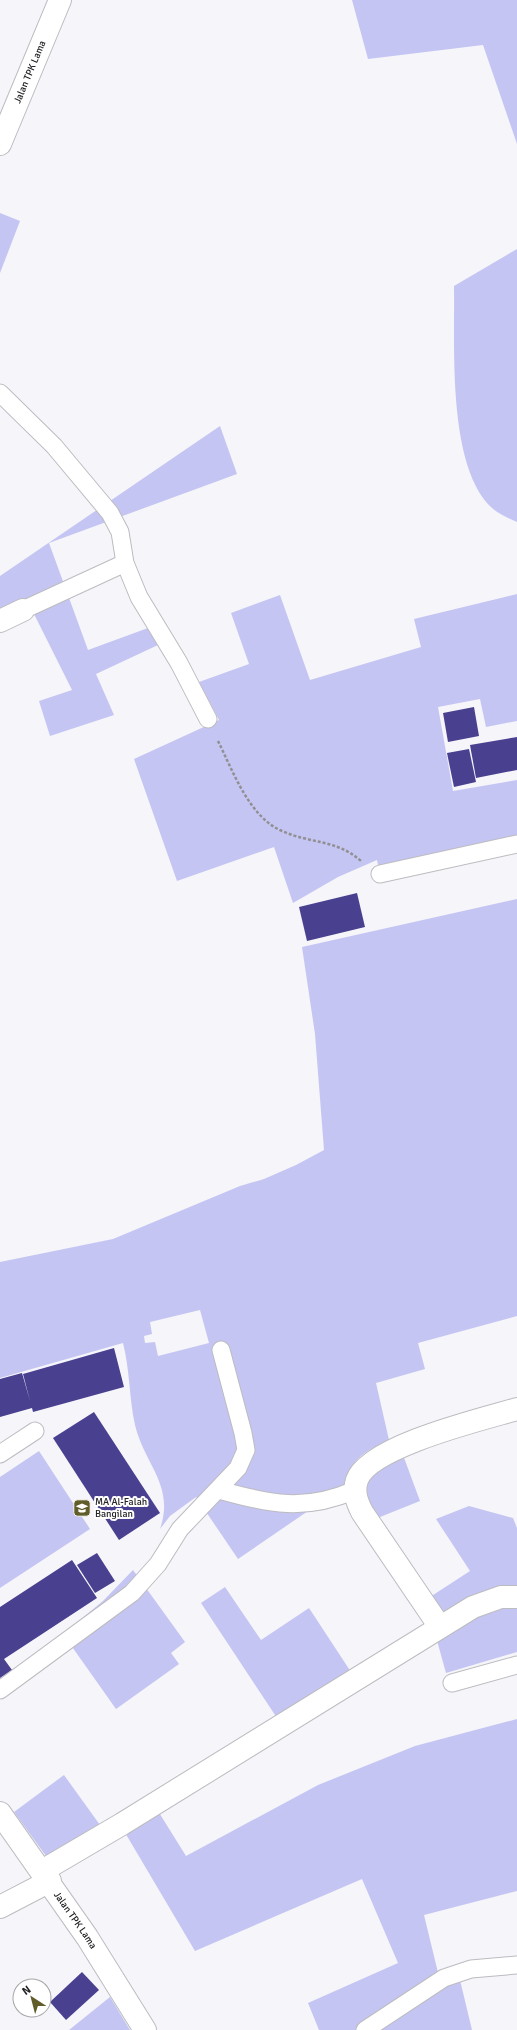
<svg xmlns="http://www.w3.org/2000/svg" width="517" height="2030" font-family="Signika,sans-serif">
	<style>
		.green { fill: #c5c5f3; fill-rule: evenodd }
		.building { fill: #49408f }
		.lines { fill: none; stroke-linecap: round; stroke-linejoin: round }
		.lane-casing { stroke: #bcbcc1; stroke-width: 19 }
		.street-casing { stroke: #bcbcc1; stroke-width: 24 }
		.path { stroke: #909094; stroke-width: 2.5; stroke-dasharray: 3 2; stroke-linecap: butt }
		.lane { stroke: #fff; stroke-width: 17 }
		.street { stroke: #fff; stroke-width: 22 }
		.labels { text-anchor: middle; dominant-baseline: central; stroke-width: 4; stroke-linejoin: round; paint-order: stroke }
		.street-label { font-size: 10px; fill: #232325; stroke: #fff }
		.poi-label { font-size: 10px; fill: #232325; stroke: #fff; text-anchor: start }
	</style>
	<rect width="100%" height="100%" fill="#f5f5fa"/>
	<g class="green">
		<path d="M352 0H517V144L483 45 368 59Z"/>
		<path d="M0 213 20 221 0 273Z"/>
		<path d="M517 249V522C508 518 498 514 491 507 447 464 455 345 454 286Z"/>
		<path d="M220 426 237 474 49 543 88 650 148 628 158 645 96 674 114 715 50 736 39 701 72 690 27 600 0 611V576Z"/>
		<path d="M517 594V721L486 727 480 699 438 707 453 791 517 780V851L381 880 377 860 338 877 293 903 274 847 177 881 134 759 219 720 199 682 249 664 231 613 280 595 310 680 421 647 414 619Z"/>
		<path d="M517 899V1316L418 1343 425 1369 376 1383 389 1440C365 1452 351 1457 346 1485L238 1559 196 1497 170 1516 160 1529C175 1485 145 1466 135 1425 129 1398 130 1370 123 1343L0 1378V1262L113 1239 240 1186 264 1179 296 1165 324 1150 315 1034 302 947ZM200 1310 209 1343 158 1356 155 1342 145 1343 144 1336 152 1334 150 1322Z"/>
		<path d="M39 1451 90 1529 0 1588V1477Z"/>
		<path d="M403 1455 420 1501 375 1519C372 1511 366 1502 365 1495 363 1474 389 1463 403 1455Z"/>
		<path d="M469 1506 513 1518 517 1528V1586C485 1587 469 1599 443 1615L430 1597 470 1571 436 1519Z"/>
		<path d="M133 1570 185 1642 171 1653 179 1664 116 1709 63 1634 103 1601Z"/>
		<path d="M225 1587 261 1640 309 1608 351 1672 277 1718 201 1603Z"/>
		<path d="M517 1603V1652L446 1673 436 1637 473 1614Z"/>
		<path d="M517 1719V1891L424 1915 441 1985 460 1980 472 2030H319L308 2003 398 1963 362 1879 195 1951 124 1831 158 1811 186 1856 318 1785 415 1746Z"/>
		<path d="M64 1775 100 1825 46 1856 14 1812Z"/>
		<path d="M110 1997 130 2030H69Z"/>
	</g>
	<g class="building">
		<path d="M474 707 479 736 448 742 443 713Z"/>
		<path d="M517 737V770L476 778 470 745Z"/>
		<path d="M469 749 476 782 454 787 447 753Z"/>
		<path d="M357 893 365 927 307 941 299 907Z"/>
		<path d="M114 1348 124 1387 33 1412 32 1408 0 1417V1379L22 1373 30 1401 23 1374Z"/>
		<path d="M94 1412 160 1513 119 1540 53 1438Z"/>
		<path d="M97 1553 115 1581 95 1593 77 1565Z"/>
		<path d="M72 1560 97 1598 4 1659 12 1670 0 1678V1607Z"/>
		<path d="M82 1972 99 1990 66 2020 50 2002Z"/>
	</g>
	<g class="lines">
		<defs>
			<g id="lane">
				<path d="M0 393 54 446 110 513 120 532 125 563 139 597 179 663 208 719"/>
				<path d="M23 610 125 563"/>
				<path d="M380 874 517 844"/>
				<path d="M0 1454 35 1431"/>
				<path d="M219 1490C270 1504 305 1512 355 1490"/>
				<path d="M452 1683 517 1665"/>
				<path d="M0 1690 132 1593 158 1564 180 1529 238 1468 246 1450 243 1433 221 1350"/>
				<path d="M365 2030 444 1978 471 1969 517 1965"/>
			</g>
			<g id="street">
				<path id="s1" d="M0 144 60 0"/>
				<path d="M0 621 23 610"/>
				<path d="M440 1627 362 1512C357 1502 353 1492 357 1480 369 1446 483 1419 517 1409"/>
				<path id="s2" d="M0 1813 87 1937 145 2030"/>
				<path d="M42 1871 122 1824 473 1607 501 1597H517"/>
				<path d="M0 1907 50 1881"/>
			</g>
		</defs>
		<use href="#lane" class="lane-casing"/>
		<use href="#street" class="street-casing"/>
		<path class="path" d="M218 741C233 771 249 817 282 831 311 844 336 839 361 861"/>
		<use href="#lane" class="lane"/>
		<use href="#street" class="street"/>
	</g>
	<defs>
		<symbol id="school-square" viewBox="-11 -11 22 22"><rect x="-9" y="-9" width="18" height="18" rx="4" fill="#615d2a" stroke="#fff"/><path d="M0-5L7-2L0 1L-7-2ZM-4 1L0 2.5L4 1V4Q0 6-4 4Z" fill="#fff"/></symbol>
	</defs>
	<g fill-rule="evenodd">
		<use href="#school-square" x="72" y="1498" width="20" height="20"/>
	</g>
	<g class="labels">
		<g class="street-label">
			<text stroke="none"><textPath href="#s1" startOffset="78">Jalan TPK Lama</textPath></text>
			<text stroke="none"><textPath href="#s2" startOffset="131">Jalan TPK Lama</textPath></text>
		</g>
		<g class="poi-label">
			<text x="95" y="1502">MA Al-Falah<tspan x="95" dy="12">Bangilan</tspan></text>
		</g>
	</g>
	<g transform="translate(32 1998) rotate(324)"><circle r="19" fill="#ffffff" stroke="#a7a7a8"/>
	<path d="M0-3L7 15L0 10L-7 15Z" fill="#615d2a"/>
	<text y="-6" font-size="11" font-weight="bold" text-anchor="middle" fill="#232325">N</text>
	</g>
</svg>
